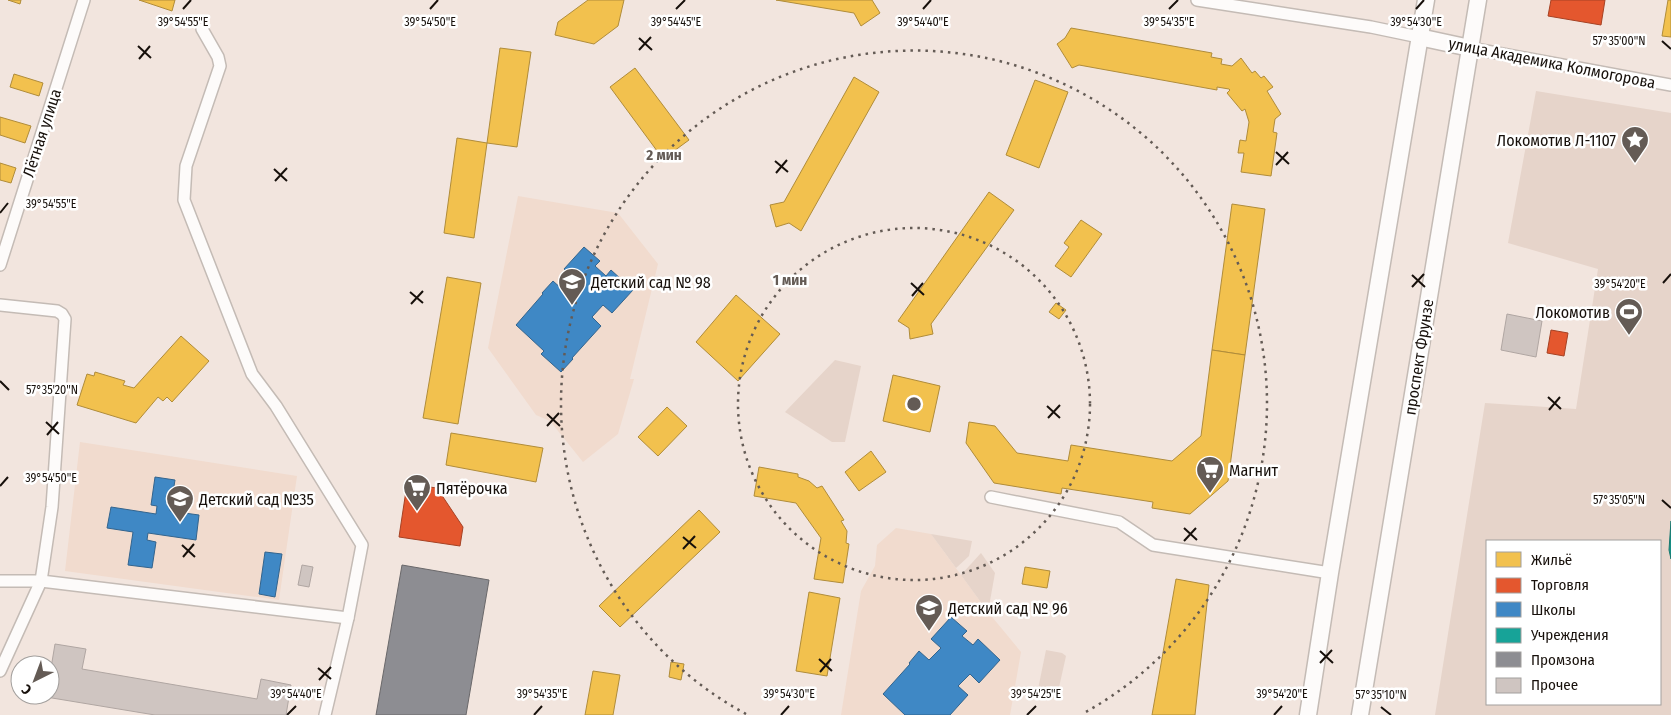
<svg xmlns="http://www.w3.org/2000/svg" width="1671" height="715" font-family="'Fira Sans Condensed',sans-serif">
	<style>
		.built { fill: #f1dbce }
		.green { fill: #e6d4ca; fill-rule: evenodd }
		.homes { fill: #f2c14e; stroke: #b08c3a }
		.shops { fill: #e4572e; stroke: #a64224 }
		.schools { fill: #3f88c5; stroke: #33648d }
		.public { fill: #17a398; stroke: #17776e }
		.industry { fill: #8d8d92; stroke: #6a686a }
		.building { fill: #cfc5c1; stroke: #b0a6a2 }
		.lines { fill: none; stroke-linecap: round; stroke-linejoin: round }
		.street-casing { stroke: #c4bbb5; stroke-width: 14 }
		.secondary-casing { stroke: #c4bbb5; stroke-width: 19 }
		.street { stroke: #fdfbfa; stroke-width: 11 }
		.secondary { stroke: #fdfbfa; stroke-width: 16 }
		.ticks { fill: none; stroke: #17100b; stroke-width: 2 }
		.ring { fill: none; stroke: #645b55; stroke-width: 2.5; stroke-dasharray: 2.5 5 }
		.labels { text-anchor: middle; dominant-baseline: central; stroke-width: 5; stroke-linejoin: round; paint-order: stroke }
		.street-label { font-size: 16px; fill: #17100b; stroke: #fff }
		.poi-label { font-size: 16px; fill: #17100b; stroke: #fff; text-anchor: start }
		.ticks-label { font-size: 12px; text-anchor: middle; fill: #17100b; stroke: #fff; stroke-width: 5; stroke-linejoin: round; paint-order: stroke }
		.centre { fill: #645b55; stroke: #fff; stroke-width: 2.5 }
		.ring-label { font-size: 15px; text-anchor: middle; font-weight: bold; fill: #645b55; stroke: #fff; stroke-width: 5; stroke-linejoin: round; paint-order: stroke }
	</style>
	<rect width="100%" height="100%" fill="#f2e5de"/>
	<g class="built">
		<path d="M518 196 618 213 658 264 630 379H634L618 434 583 462 550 421 536 415 488 348Z"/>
		<path d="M80 442 297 476 279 600 65 571Z"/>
		<path d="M896 528 931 534 988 612 1021 652 1010 715H841L861 591 875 566 877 545Z"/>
	</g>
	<g class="green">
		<path d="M1536 91 1671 113V715H1435L1485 403 1576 409 1598 269 1508 243ZM1487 541H1660V704H1487Z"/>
		<path d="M835 360 861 366 845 442H832L785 412Z"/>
		<path d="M931 534 972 541 969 556 956 568Z"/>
		<path d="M981 553 995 573 988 612 961 575Z"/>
		<path d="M1046 650 1062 653 1066 656 1058 692 1036 699Z"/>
	</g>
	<g class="homes">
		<path d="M8 0H21L20 4Z"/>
		<path d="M139 0H175L172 11Z"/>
		<path d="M588 0H624L618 26 594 44 555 35 558 22Z"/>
		<path d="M776 0H872L880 13 861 26 854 13Z"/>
		<path d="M1668 0H1671V37L1662 36Z"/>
		<path d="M1071 28 1212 53 1211 57 1222 59 1221 64 1232 66 1241 58 1252 73 1255 71 1261 78 1264 76 1273 87 1267 91 1281 114 1275 119 1273 132 1277 133 1271 176 1241 172 1244 153H1238L1240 140 1246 141 1249 122 1245 109 1242 111 1227 93 1230 90 1229 89 1217 87V90L1079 65 1072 68 1057 44 1065 38Z"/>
		<path d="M500 48 531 52 517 147 487 143Z"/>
		<path d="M635 68 689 140 663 159 610 87Z"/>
		<path d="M14 74 43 83 39 96 10 87Z"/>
		<path d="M854 77 879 92 801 231 789 223 776 227 770 205 784 202Z"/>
		<path d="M1035 80 1068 92 1039 168 1006 155Z"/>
		<path d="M0 117 31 126 25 143 0 135Z"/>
		<path d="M457 138 487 143 474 238 444 233Z"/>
		<path d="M0 163 16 168 11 183 0 180Z"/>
		<path d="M989 192 1014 210 931 324 933 334 910 339 909 328 898 321Z"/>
		<path d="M1232 204 1265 209 1245 355 1212 350Z"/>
		<path d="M1081 220 1102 234 1071 277 1055 266 1069 247 1064 243Z"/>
		<path d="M447 277 481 283 458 424 423 418Z"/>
		<path d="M736 295 780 334 738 381 696 342Z"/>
		<path d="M1056 303 1066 310 1059 319 1049 312Z"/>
		<path d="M181 336 209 361 172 402 167 397 163 401 158 397 136 423 77 405 87 374 94 376 95 372 125 381 123 385 134 388Z"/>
		<path d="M1212 350 1245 355 1228 481 1190 514 1152 508 1153 502 1062 488 1061 494 994 483 966 443 969 422 995 426 1017 453 1068 461 1071 445 1172 461 1201 436Z"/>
		<path d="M893 375 940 386 930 432 883 421Z"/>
		<path d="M667 407 687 426 658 456 638 437Z"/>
		<path d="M451 433 543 448 536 482 446 465Z"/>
		<path d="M871 451 886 472 859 491 845 472Z"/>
		<path d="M759 467 798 474V477L809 481 817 488 822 486 844 520 841 521 847 531 846 543 849 544 843 583 814 579 821 538 796 503 754 496Z"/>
		<path d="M699 510 720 532 620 627 599 606Z"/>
		<path d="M1025 567 1050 571 1047 588 1022 584Z"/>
		<path d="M1176 579 1209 585 1195 715H1152Z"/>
		<path d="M809 592 840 598 827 676 796 671Z"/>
		<path d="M671 662 684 664 681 680 669 677Z"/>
		<path d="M593 671 620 675 613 715H585Z"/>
	</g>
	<g class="shops">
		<path d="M1551 0H1605L1601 25 1548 16Z"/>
		<path d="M1551 330 1568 333 1564 356 1547 353Z"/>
		<path d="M407 484 437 488 463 527 460 546 399 537Z"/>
	</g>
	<g class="schools">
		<path d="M584 247 600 261 595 266 606 276 611 270 633 290 612 313 603 305 592 317 601 326 572 358 573 359 561 372 541 354 544 351 516 325 543 294 542 293 553 281 563 290 574 278 564 269Z"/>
		<path d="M155 477 175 480 170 511 199 515 196 540 148 533 147 540 156 542 152 568 128 565 133 532 107 528 111 507 156 514 157 506 151 505Z"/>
		<path d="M265 552 282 554 275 597 259 594Z"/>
		<path d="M951 617 967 631 962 636 973 645 978 639 1000 660 979 683 970 674 958 686 968 695 950 715H905L883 694 910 664 909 663 919 651 929 660 941 648 931 639Z"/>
	</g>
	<path class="public" d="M1671 521V559L1669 550Z"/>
	<path class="industry" d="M402 565 489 580 466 715H376Z"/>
	<g class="building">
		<path d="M1507 314 1542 321 1536 357 1501 350Z"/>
		<path d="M302 565 313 567 309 587 298 585Z"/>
		<path d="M55 644 86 649 82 669 257 699 261 679 291 685 286 715H155L46 697 47 695H50V674Z"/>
	</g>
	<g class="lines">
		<defs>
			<g id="street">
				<path d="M1197 0 1371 27 1419 37"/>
				<path d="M202 29 218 57 220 66 186 166 184 200 252 374 276 406 362 545 348 618 325 715"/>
				<path d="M1470 48 1671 85"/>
				<path d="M0 265 84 0"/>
				<path d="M0 305 57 311 62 314 65 319 52 507 41 581 0 671"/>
				<path d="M991 497 1119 522 1153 545 1330 573"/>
				<path d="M0 581H41L348 618"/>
			</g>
			<g id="secondary">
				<path d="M1419 37 1470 48"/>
				<path d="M1308 715 1330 573 1426 0"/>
				<path d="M1360 715 1478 0"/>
			</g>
		</defs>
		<use href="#street" class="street-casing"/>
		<use href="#secondary" class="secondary-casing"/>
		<use href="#street" class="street"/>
		<use href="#secondary" class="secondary"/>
	</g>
	<path class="ticks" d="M183 9 191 0M430 9 438 0M676 9 685 0M923 9 931 0M1169 9 1178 0M1416 9 1424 0M639 38 652 50M1662 41 1671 49M138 46 151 58M639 50 651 37M139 59 150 46M1276 152 1289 164M775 161 788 172M1276 165 1288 152M274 169 287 181M776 173 787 160M275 181 287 168M0 213 8 203M1412 275 1425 287M911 283 924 295M1663 283 1671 274M1412 287 1424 274M410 292 423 303M912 296 923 283M411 304 423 291M0 381 9 390M1548 397 1561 409M1047 406 1060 418M1549 410 1560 397M547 414 560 426M1048 418 1060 405M46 422 59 434M547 426 559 413M47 435 58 422M0 486 8 477M1662 500 1671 508M1184 528 1197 540M683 537 696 548M1184 541 1196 528M182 545 195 557M683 549 695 536M183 557 194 544M1320 651 1333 663M819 659 832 671M1320 663 1332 650M318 668 331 679M820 672 831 659M319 680 331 667M1381 707 1391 715M287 715 296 706M534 715 542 706M781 715 789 706M1027 715 1036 706M1274 715 1282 706"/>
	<g class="ring">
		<circle cx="914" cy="404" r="176"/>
		<path d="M746 714A353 353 0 1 1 1082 714"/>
	</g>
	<defs>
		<symbol id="sight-pin" viewBox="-11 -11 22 30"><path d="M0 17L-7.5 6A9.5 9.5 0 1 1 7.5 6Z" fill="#645b55" stroke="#fff"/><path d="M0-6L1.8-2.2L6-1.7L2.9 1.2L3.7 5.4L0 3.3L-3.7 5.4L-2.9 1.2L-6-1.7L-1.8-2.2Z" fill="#fff"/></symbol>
		<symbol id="school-pin" viewBox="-11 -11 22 30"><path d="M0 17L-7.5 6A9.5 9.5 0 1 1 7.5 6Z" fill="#645b55" stroke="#fff"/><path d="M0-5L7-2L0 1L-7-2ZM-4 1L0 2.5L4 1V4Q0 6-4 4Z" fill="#fff"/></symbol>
		<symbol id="stadium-pin" viewBox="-11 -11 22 30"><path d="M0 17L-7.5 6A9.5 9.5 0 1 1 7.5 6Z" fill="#645b55" stroke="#fff"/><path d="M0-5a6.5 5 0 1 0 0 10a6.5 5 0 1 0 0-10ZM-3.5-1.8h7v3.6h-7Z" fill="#fff"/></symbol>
		<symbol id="supermarket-pin" viewBox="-11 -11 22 30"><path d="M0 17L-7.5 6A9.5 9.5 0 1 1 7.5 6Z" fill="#645b55" stroke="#fff"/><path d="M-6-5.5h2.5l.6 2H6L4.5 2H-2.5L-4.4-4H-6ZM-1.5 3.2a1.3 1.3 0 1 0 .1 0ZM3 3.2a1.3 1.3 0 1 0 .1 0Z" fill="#fff"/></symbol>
	</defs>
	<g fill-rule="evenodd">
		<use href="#sight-pin" x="1619" y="124" width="32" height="43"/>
		<use href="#school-pin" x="556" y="266" width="32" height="43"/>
		<use href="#stadium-pin" x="1613" y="296" width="32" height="43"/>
		<use href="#supermarket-pin" x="1194" y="454" width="32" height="43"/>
		<use href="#supermarket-pin" x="401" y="472" width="32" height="43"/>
		<use href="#school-pin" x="164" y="483" width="32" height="43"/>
		<use href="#school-pin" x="913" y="592" width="32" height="43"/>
	</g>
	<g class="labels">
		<g class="street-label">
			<text transform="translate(1552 63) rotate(11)">улица Академика Колмогорова</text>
			<text transform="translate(42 133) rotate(-72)">Лётная улица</text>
			<text transform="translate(1419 357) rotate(-81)">проспект Фрунзе</text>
		</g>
		<g class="poi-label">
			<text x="1616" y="140" text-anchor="end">Локомотив Л-1107</text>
			<text x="591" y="282">Детский сад № 98</text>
			<text x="1610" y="312" text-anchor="end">Локомотив</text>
			<text x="1229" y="470">Магнит</text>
			<text x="436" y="488">Пятёрочка</text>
			<text x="199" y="499">Детский сад №35</text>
			<text x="948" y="608">Детский сад № 96</text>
		</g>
	</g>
	<g class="ticks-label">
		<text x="183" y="26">39°54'55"E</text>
		<text x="430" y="26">39°54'50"E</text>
		<text x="1169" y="26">39°54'35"E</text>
		<text x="1416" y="26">39°54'30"E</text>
		<text x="676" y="26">39°54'45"E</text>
		<text x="923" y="26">39°54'40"E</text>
		<text x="1619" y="45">57°35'00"N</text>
		<text x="51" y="208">39°54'55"E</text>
		<text x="1620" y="288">39°54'20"E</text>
		<text x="52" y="394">57°35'20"N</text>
		<text x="51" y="482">39°54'50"E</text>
		<text x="1619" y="504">57°35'05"N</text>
		<text x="296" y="698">39°54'40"E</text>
		<text x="542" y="698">39°54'35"E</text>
		<text x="789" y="698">39°54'30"E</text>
		<text x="1036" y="698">39°54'25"E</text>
		<text x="1282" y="698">39°54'20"E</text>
		<text x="1381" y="699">57°35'10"N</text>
	</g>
	<circle cx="914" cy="404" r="8" class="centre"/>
	<g class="ring-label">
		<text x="664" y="160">2 мин</text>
		<text x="790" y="285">1 мин</text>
	</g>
	<rect x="1486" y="540" width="175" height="165" fill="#ffffff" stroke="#a29f9d"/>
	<rect x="1496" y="552" width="25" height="15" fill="#f2c14e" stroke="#a29f9d"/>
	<text x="1531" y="565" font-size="15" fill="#17100b">Жильё</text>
	<rect x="1496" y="578" width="25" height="15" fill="#e4572e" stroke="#a29f9d"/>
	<text x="1531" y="590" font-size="15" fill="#17100b">Торговля</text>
	<rect x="1496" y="602" width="25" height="15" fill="#3f88c5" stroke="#a29f9d"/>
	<text x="1531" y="615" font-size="15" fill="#17100b">Школы</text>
	<rect x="1496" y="628" width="25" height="15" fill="#17a398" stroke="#a29f9d"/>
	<text x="1531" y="640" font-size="15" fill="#17100b">Учреждения</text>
	<rect x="1496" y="652" width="25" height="15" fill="#8d8d92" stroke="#a29f9d"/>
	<text x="1531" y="665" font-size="15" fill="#17100b">Промзона</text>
	<rect x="1496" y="678" width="25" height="15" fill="#cfc5c1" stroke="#a29f9d"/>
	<text x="1531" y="690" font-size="15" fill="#17100b">Прочее</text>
	<g transform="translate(35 680) rotate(222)"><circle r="24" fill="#ffffff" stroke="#a29f9d"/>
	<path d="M0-4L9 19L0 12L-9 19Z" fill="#645b55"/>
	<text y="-8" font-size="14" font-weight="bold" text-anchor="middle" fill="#17100b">С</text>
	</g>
</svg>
